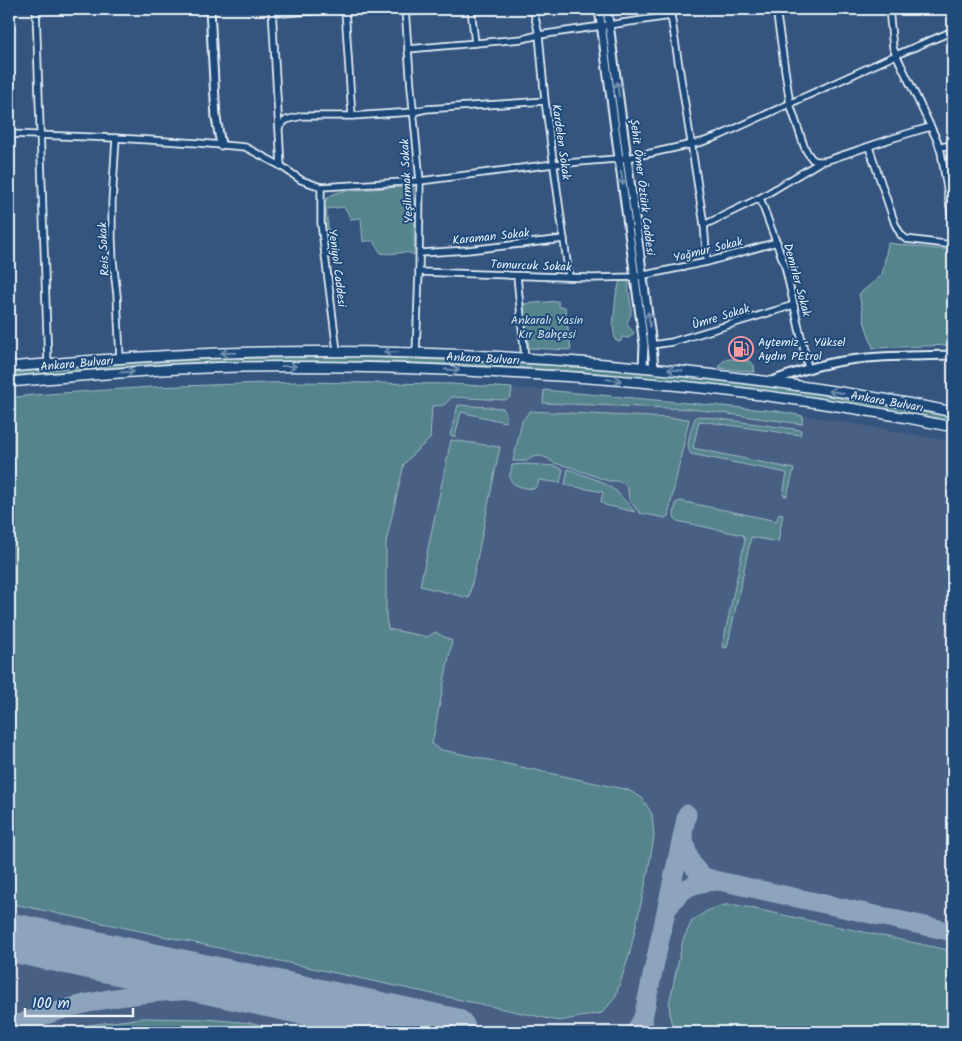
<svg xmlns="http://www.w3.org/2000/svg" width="962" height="1041" font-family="Kalam,sans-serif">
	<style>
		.built { fill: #486085 }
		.green { fill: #54848d; stroke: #9ebac2 }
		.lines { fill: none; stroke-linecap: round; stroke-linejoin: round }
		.taxiway { stroke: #8ea3bc; stroke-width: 19 }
		.runway { stroke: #8ea3bc; stroke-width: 49 }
		.minor-casing { stroke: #e8f1f8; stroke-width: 9 }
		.tertiary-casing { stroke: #e8f1f8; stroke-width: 11 }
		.secondary-casing { stroke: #e8f1f8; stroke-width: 12 }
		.minor { stroke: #1f4a7a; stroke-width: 5.5 }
		.tertiary { stroke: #1f4a7a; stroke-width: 7 }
		.secondary { stroke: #1f4a7a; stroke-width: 9 }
		.oneway { stroke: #6f8dac }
		.labels { text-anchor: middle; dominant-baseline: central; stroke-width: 4; stroke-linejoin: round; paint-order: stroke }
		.street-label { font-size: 12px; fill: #e8f1f8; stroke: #1f4a7a }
		.park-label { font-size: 12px; fill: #d2e1e8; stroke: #1f4a7a }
		.poi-label { font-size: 12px; fill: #e8f1f8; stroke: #1f4a7a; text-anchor: start }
	</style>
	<rect width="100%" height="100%" fill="#35557f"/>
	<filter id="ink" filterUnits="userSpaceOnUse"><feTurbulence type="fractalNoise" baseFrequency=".02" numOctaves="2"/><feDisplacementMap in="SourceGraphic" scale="10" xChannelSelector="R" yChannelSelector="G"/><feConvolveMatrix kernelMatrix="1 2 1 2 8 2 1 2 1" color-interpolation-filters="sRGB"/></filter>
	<g filter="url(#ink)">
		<path class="built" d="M297 382 452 384 544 390 680 402 777 411 861 425 953 442V1032H9V398L32 395 152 387Z"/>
		<g class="green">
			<path d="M414 186V255C406 249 393 256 381 253 374 245 378 238 363 242L361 218 350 219 347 211 343 207 326 209 330 246 327 247C326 237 320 207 326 200 330 194 337 193 344 191Z"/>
			<path d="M888 243 953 251V345L873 348 865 324 859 294 882 275Z"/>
			<path d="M625 280 629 281C627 292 632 302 631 313 631 317 627 320 627 323 628 327 632 330 634 333L629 338 622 337 621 341 619 342 615 340 613 326 616 294 618 289 619 284 620 281Z"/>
			<path d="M558 301 559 307H565L571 350 529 348 523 304Z"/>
			<path d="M350 357C487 361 623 367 759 385 791 389 824 395 856 401 889 406 921 411 953 418V422C928 416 903 412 878 408 815 397 753 389 689 382 522 364 353 357 185 363 126 365 67 371 9 376V373L99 365 213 359Z"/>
			<path d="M731 359 749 361 754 365 755 372 719 368C720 362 725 359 731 359Z"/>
			<path d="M297 382 452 384 512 388 511 396 506 400 452 397 444 405 432 406 430 439 415 452 404 464 386 542V617L388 629 428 637 435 632 452 641 432 744 438 749 628 790 642 798 652 814 654 837 647 877 629 956 615 998 602 1013 559 1021 9 903V398L32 395 152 387Z"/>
			<path d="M544 390 777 411 803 416 802 424 692 409 543 403Z"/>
			<path d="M458 405 503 408 507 418 505 422 461 412 455 437 450 435Z"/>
			<path d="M530 411 689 419 668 516 665 518 640 513 629 500 628 489 624 484 617 481H608L570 467 554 463 547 458 540 456 533 457 526 461H513L522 421Z"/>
			<path d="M698 416 801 430 800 435 699 421 693 448 794 469 787 496 783 495 787 473 691 454C684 445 692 428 695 418Z"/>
			<path d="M451 440 500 447 469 598 420 586Z"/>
			<path d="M526 464 555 466 563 469 560 483 539 480 538 484 534 489C527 488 511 487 510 478 509 474 512 469 512 465Z"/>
			<path d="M568 469 600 481 616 491 635 512 605 505 601 502 603 492 565 485Z"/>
			<path d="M680 501 777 521 779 513 783 514 778 542 751 537 727 648 722 647 745 540 743 535 677 521C672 516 675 510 676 503Z"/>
			<path d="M724 905H736L953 951V1032H677L671 1022 669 1004 683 940 692 921 707 911Z"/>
			<path d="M143 1018 206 1019 251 1023 295 1032H55L81 1026Z"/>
		</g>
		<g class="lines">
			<g class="taxiway">
				<path d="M683 834C686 850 689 866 703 876 708 879 714 880 719 881L953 932"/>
				<path d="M668 908C682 887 692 883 717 881"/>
				<path d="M643 1018 687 814"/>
				<path d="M9 1027C35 1018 62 1009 89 1003 140 991 193 990 245 989"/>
				<path d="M635 1032 643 1018 644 1029 645 1032"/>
			</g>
			<path class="runway" d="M9 937 452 1032"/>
			<defs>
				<g id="minor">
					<path d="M36 9 48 364"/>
					<path d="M272 9 281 166"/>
					<path d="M345 9 352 116"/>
					<path d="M405 9 411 88 420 181 419 272 416 353"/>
					<path d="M471 9 475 43"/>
					<path d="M533 9 539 35 545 101 569 277"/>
					<path d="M670 9 704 225 707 262"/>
					<path d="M776 9 790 104 804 146 807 152 812 159 816 161H825C860 150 895 136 931 127"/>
					<path d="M889 9 893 48 937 140 941 152 953 225"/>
					<path d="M272 11 284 13 343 9"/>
					<path d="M405 12 439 9"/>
					<path d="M408 49 522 39 539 35 671 16"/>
					<path d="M280 126 286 120 302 116H352L413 112 426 109 545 101"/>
					<path d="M9 134 116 138 198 143 245 147 281 166 301 180 321 187 420 181 554 164 628 158 702 142 719 136 896 55 953 31"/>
					<path d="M116 138 112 202V239L113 261 117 295 120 359"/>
					<path d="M869 147 895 224 901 235 906 239 953 245"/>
					<path d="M940 147 953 145"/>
					<path d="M321 187V223L337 351"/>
					<path d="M760 198 785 266 808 368"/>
					<path d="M704 225 760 198 820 162"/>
					<path d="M420 253 468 250 564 239"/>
					<path d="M419 272 592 278 635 277 707 262 777 242"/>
					<path d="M517 276 525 358"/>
					<path d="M652 345 672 342 794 305"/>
				</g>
				<g id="tertiary">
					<path d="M210 9 216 118 221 145"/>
					<path d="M599 9 644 345 643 367"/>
					<path d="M607 9 652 345 654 368"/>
					<path d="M772 381C791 374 810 367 831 363 871 355 913 356 953 355"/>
				</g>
				<g id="secondary">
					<path d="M9 367C80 361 152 355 223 353 385 348 547 356 708 374 790 384 873 395 953 412"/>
					<path d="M9 382C66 377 123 372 180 369 282 364 383 367 485 372 642 379 799 395 953 427"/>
				</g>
			</defs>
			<use href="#minor" class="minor-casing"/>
			<use href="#tertiary" class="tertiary-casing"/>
			<use href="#secondary" class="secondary-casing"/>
			<use href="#minor" class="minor"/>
			<use href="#tertiary" class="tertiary"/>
			<use href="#secondary" class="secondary"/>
		</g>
		<defs><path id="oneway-shaft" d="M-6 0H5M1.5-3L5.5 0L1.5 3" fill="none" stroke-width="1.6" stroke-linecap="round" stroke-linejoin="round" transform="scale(1.25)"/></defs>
		<g class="oneway">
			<use href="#oneway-shaft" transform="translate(618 89) rotate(-98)"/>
			<use href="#oneway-shaft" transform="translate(622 178) rotate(82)"/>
			<use href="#oneway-shaft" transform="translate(649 319) rotate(-98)"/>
			<use href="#oneway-shaft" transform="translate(391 352) rotate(-179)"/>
			<use href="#oneway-shaft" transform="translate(228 353) rotate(179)"/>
			<use href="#oneway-shaft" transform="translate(289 366)"/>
			<use href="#oneway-shaft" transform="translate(452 370) rotate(3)"/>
			<use href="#oneway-shaft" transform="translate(675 370) rotate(-174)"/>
			<use href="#oneway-shaft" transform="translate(127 372) rotate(-4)"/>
			<use href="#oneway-shaft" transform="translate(614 380) rotate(6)"/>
			<use href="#oneway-shaft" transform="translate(836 392) rotate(-170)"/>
		</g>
	</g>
	<defs>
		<symbol id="fuel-ring" viewBox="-11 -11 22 22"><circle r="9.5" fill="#1f4a7a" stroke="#ff9aa2" stroke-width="1.5"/><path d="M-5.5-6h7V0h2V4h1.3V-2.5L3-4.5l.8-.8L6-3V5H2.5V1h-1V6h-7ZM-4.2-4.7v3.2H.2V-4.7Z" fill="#ff9aa2"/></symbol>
	</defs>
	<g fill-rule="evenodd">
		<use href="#fuel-ring" x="727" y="335" width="28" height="28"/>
	</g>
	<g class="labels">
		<g class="street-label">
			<text transform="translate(561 142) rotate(82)">Kardelen Sokak</text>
			<text transform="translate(407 181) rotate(-93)">Yeşilırmak Sokak</text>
			<text transform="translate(642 187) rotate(83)">Şehit Ömer Öztürk Caddesi</text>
			<text transform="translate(491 237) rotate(-6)">Karaman Sokak</text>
			<text transform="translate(104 249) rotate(-93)">Reis Sokak</text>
			<text transform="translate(708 250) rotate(-14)">Yağmur Sokak</text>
			<text transform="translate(531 266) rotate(2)">Tomurcuk Sokak</text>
			<text transform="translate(337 268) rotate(83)">Yeniyol Caddesi</text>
			<text transform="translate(797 280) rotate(75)">Demirler Sokak</text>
			<text transform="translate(721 317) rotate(-17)">Ümre Sokak</text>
			<text transform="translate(483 359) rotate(3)">Ankara Bulvarı</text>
			<text transform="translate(77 364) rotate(-5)">Ankara Bulvarı</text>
			<text transform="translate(887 402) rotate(10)">Ankara Bulvarı</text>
		</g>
		<g class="park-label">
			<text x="547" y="320">Ankaralı Yasin<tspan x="547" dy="14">Kır Bahçesi</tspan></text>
		</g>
		<g class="poi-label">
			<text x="758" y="342">Aytemiz - Yüksel<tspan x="758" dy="14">Aydın PEtrol</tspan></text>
		</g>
	</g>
	<rect width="962" height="1041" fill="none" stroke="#1f4a7a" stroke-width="30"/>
	<rect x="15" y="15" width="932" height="1011" fill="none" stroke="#e8f1f8" stroke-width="2" filter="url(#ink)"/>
	<path d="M25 1008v8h108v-8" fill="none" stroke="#e8f1f8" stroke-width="2.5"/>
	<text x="32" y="1008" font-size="15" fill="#e8f1f8" stroke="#1f4a7a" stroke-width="4" paint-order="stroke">100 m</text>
</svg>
